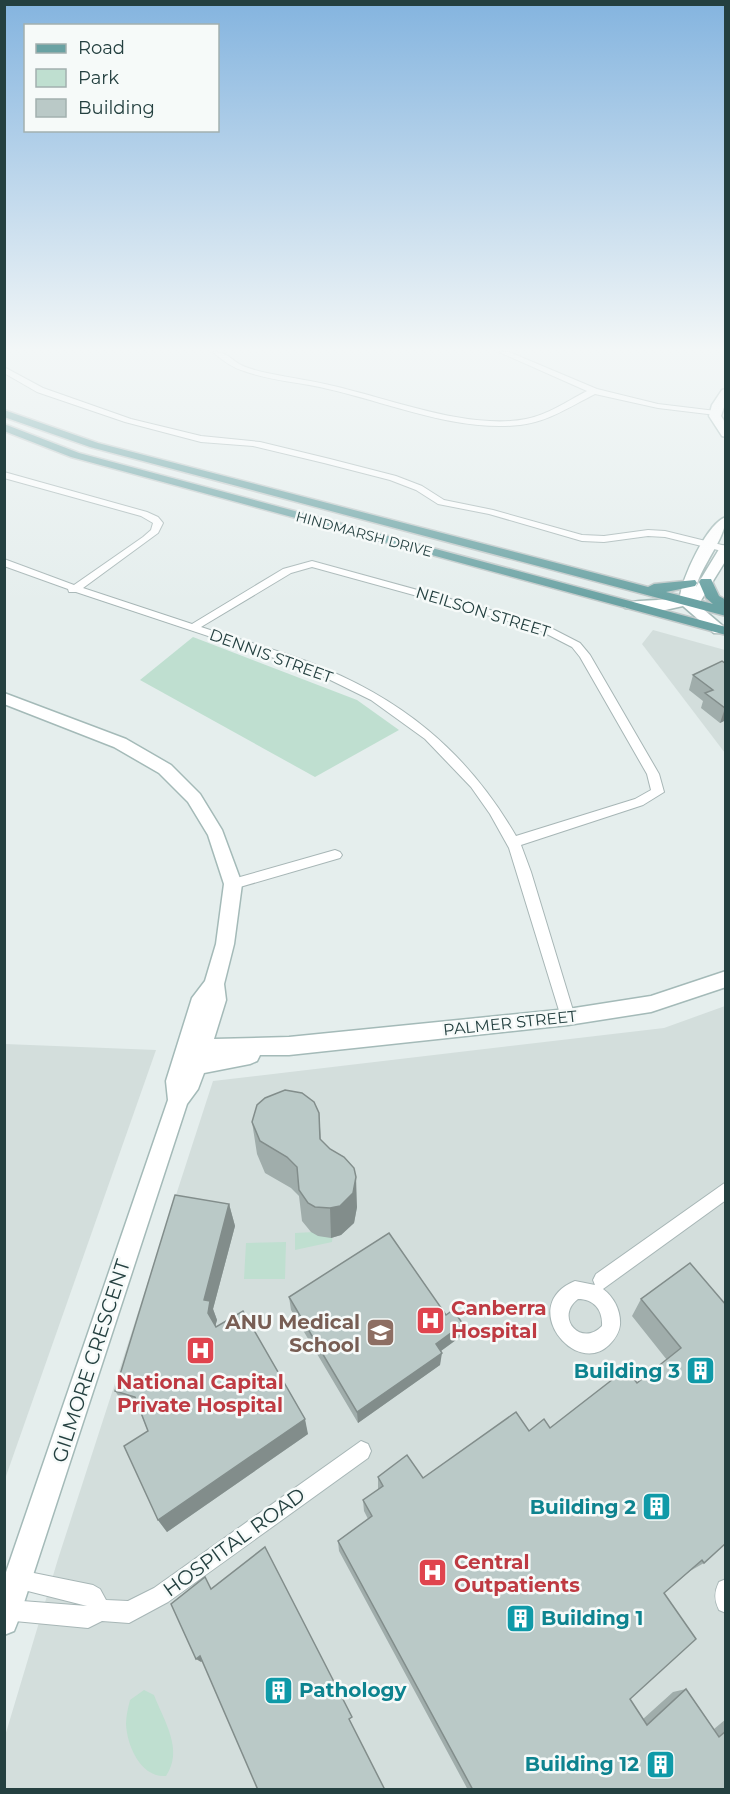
<svg xmlns="http://www.w3.org/2000/svg" width="730" height="1794" font-family="Montserrat,sans-serif">
	<style>
		.built { fill: #d3dedc }
		.green { fill: #bfdfd0 }
		.lines { fill: none; stroke-linecap: round; stroke-linejoin: round }
		.street-casing { stroke: #a7b6b6; stroke-width: 2 }
		.secondary-casing { stroke: #a4bab8; stroke-width: 3 }
		.primary-casing { stroke: #c2caca; stroke-width: 3 }
		.street { fill: #fff; fill-rule: evenodd }
		.secondary { fill: #fff; fill-rule: evenodd }
		.primary { fill: #6aa2a3; fill-rule: evenodd }
		.wall { fill: #a0adab }
		.shaded-wall { fill: #828d8b }
		.building { fill: #bac9c7; stroke: #828d8b; stroke-width: 1.5 }
		.labels { text-anchor: middle; dominant-baseline: central; stroke-width: 5; stroke-linejoin: round; paint-order: stroke }
		.far-street-label { font-size: 14px; fill: #244040; stroke: #f6faf9 }
		.street-label { font-size: 16px; fill: #244040; stroke: #f6faf9 }
		.near-health-label { font-size: 20px; font-weight: bold; fill: #be3a42; stroke: #f6faf9; text-anchor: start }
		.near-education-label { font-size: 20px; font-weight: bold; fill: #785e54; stroke: #f6faf9; text-anchor: end }
		.near-street-label { font-size: 20px; fill: #244040; stroke: #f6faf9 }
		.near-culture-label { font-size: 20px; font-weight: bold; fill: #0d838f; stroke: #f6faf9; text-anchor: end }
	</style>
	<rect width="100%" height="100%" fill="#e5eeed"/>
	<g class="built">
		<path d="M653 630 725 650V753L642 644Z"/>
		<path d="M725 1006V1789L5 1790V1736L58 1559 213 1081 664 1028Z"/>
		<path d="M5 1044 156 1050 5 1479 4 1044Z"/>
	</g>
	<g class="green">
		<path d="M193 637 357 700 399 730 315 777 140 680Z"/>
		<path d="M333 1231 332 1242 295 1250V1233Z"/>
		<path d="M286 1242 285 1279H244L246 1243Z"/>
		<path d="M144 1690 154 1695C164 1721 184 1750 166 1776 141 1778 127 1746 126 1724 126 1716 128 1708 130 1700Z"/>
	</g>
	<g class="lines">
		<defs>
			<g id="street">
				<path d="M213 352C225 351 231 359 241 365 249 369 258 371 267 373 291 378 315 381 338 387 392 400 471 430 526 419 548 415 567 401 587 391L499 352H509L597 389 658 404 716 411 720 413 716 415 658 408 595 394C571 406 548 422 520 425 456 432 390 403 328 389 300 382 271 381 244 371 233 368 222 360 213 352Z"/>
				<path d="M4 367 43 388 131 419 201 436 260 442 330 459 396 476 422 486 444 500 493 510 582 535 604 536 648 530 665 531 726 546V552L665 537 648 536 604 542 582 541 489 514 438 504 416 490 390 480 324 463 253 446 201 442 125 422 37 392 4 373Z"/>
				<path d="M4 472 147 512 158 517 163 523 158 533 83 588 192 624 283 569 312 561 545 625 580 643 590 655 659 774 664 792 643 805 521 845 531 872 575 1017 573 1021 568 1023 563 1021 561 1017 509 848 490 814 471 787 425 739 371 700 310 670 76 592H69L68 589 4 566V559L74 585 143 537 151 530 153 523 141 516 4 478ZM312 567 537 629 572 647 580 657 647 774 651 790 635 799 516 836C466 750 400 697 306 661 272 648 236 639 201 627L291 573Z"/>
				<path d="M335 850 340 852 342 855 340 858 233 889 226 884 233 879Z"/>
				<path d="M726 1182V1200L603 1289C614 1297 621 1311 620 1325 619 1333 615 1339 609 1345 575 1378 517 1305 575 1281L595 1285 593 1280 596 1274ZM578 1299C594 1299 603 1310 602 1326 581 1348 554 1317 578 1299Z"/>
				<path d="M361 1441 368 1444 371 1451 368 1458 168 1602 129 1623 102 1621 88 1628 4 1620V1602L9 1600 87 1606 12 1587 9 1580 12 1573 19 1570 93 1585 100 1589 106 1600 128 1601 154 1588Z"/>
				<path d="M726 1579V1613L719 1610C714 1600 714 1592 719 1582Z"/>
			</g>
			<g id="secondary">
				<path d="M726 389V401L721 416 726 424V437L722 436 709 416 712 405 722 390Z"/>
				<path d="M726 517C726 537 702 565 696 587L721 546 726 545V560L700 602 696 603 724 627V633H714L683 606 665 610 625 608 623 605C629 599 667 601 680 598 681 580 707 523 726 517Z"/>
				<path d="M4 693 126 739 171 765 200 794 222 830 242 884 234 944 224 984 226 1000 214 1039 289 1037 568 1009 651 996 726 971V987L651 1012 568 1025 289 1055H260L257 1061 250 1064 204 1073 198 1089 187 1104 18 1621 14 1631 4 1635V1578L168 1100 166 1081 192 998 205 981 216 944 224 884 208 835 188 802 159 773 114 747 4 704Z"/>
			</g>
			<g id="primary">
				<path d="M4 410 98 443 648 587 654 584 695 580 697 583 695 586 666 592 713 604 706 598 699 582 701 579H711L719 596 726 600V616L90 447 4 417Z"/>
				<path d="M4 424 79 453 726 627V635L71 457 4 431Z"/>
			</g>
		</defs>
		<use href="#street" class="street-casing"/>
		<use href="#secondary" class="secondary-casing"/>
		<use href="#primary" class="primary-casing"/>
		<use href="#street" class="street"/>
		<use href="#secondary" class="secondary"/>
		<use href="#primary" class="primary"/>
	</g>
	<g class="wall">
		<path d="M726 664V720L720 723 701 708 703 701 689 690 693 675Z"/>
		<path d="M319 1113 321 1141 357 1207 354 1223 341 1235 331 1238 318 1236 311 1232 302 1221 299 1196 291 1188 265 1173 257 1154 252 1122Z"/>
		<path d="M229 1204 235 1226 213 1309 217 1320 215 1326 308 1434 167 1532 158 1520 148 1431 140 1412 126 1407 115 1391Z"/>
		<path d="M690 1263 704 1563 690 1571 664 1593 630 1699 643 1719 673 1692 686 1689 714 1729 726 1719V1790H468L339 1551 338 1541 368 1519 364 1511 363 1500 378 1490V1477L423 1478 529 1431 550 1428 637 1383 667 1360 632 1316 641 1299Z"/>
		<path d="M289 1297 460 1337 441 1351 440 1365 358 1423 291 1310Z"/>
	</g>
	<g class="shaded-wall">
		<path d="M726 707V720L720 723 725 708Z"/>
		<path d="M356 1177 357 1207 354 1223 341 1235 331 1238 330 1208Z"/>
		<path d="M229 1204 235 1226 213 1309 217 1320 214 1331 204 1300Z"/>
		<path d="M463 1324 460 1337 434 1356 436 1344Z"/>
		<path d="M442 1353 440 1365 358 1423 357 1412Z"/>
		<path d="M305 1419 308 1434 167 1532 158 1520Z"/>
		<path d="M200 1656 204 1660 201 1662 196 1659Z"/>
	</g>
	<g class="building">
		<path d="M722 661 726 664 725 708 705 693 713 690 693 675Z"/>
		<path d="M285 1090 302 1093 314 1102 319 1113 320 1139 330 1149 344 1157 354 1168 356 1177 353 1193 340 1206 330 1208 315 1207 308 1203 299 1190 297 1167 287 1157 260 1141 252 1122 257 1105 265 1098Z"/>
		<path d="M175 1195 229 1204 204 1300 210 1301 208 1313 216 1327 243 1311 305 1419 158 1520 124 1446 148 1431 135 1397 115 1391Z"/>
		<path d="M389 1233 446 1315 453 1310 463 1324 436 1344 442 1353 357 1412 289 1297Z"/>
		<path d="M690 1263 726 1305V1543L704 1563 702 1560 664 1593 696 1639 630 1699 647 1725 686 1689 719 1737 726 1731V1790H473L338 1541 372 1516 363 1500 383 1486 378 1477 407 1455 423 1478 516 1412 529 1431 544 1419 550 1428 626 1369 637 1383 681 1348 641 1299Z"/>
		<path d="M265 1547 352 1717 349 1719 385 1790H258L200 1656 196 1659 171 1604 205 1577 211 1589Z"/>
	</g>
	<linearGradient id="sky" x2="0" y2="1"><stop stop-color="#84b4df"/><stop offset="0.58" stop-color="#f3f7f7"/><stop offset="1" stop-color="#f3f7f7" stop-opacity="0"/></linearGradient>
	<rect width="730" height="603" fill="url(#sky)"/>
	<defs>
		<symbol id="hospital-square" viewBox="-11 -11 22 22"><rect x="-9" y="-9" width="18" height="18" rx="4" fill="#e0444e" stroke="#f6faf9"/><path d="M-5-5h3v3.5h4V-5h3V5h-3V1.5h-4V5h-3Z" fill="#fff"/></symbol>
		<symbol id="university-square" viewBox="-11 -11 22 22"><rect x="-9" y="-9" width="18" height="18" rx="4" fill="#8d6e63" stroke="#f6faf9"/><path d="M0-5L7-2L0 1L-7-2ZM-4 1L0 2.5L4 1V4Q0 6-4 4Z" fill="#fff"/></symbol>
		<symbol id="building-square" viewBox="-11 -11 22 22"><rect x="-9" y="-9" width="18" height="18" rx="4" fill="#0f9aa8" stroke="#f6faf9"/><path d="M-4-6H4V6H1V3H-1V6H-4ZM-2.5-4.3h1.7v1.8h-1.7ZM.8-4.3h1.7v1.8H.8ZM-2.5-1h1.7V.8h-1.7ZM.8-1h1.7V.8H.8Z" fill="#fff"/></symbol>
	</defs>
	<g fill-rule="evenodd">
		<use href="#hospital-square" x="414" y="1304" width="33" height="33"/>
		<use href="#university-square" x="364" y="1316" width="33" height="33"/>
		<use href="#hospital-square" x="184" y="1334" width="33" height="33"/>
		<use href="#building-square" x="684" y="1354" width="33" height="33"/>
		<use href="#building-square" x="640" y="1490" width="33" height="33"/>
		<use href="#hospital-square" x="416" y="1556" width="33" height="33"/>
		<use href="#building-square" x="504" y="1602" width="33" height="33"/>
		<use href="#building-square" x="262" y="1674" width="33" height="33"/>
		<use href="#building-square" x="644" y="1748" width="33" height="33"/>
	</g>
	<g class="labels">
		<g class="far-street-label">
			<text transform="translate(364 534) rotate(15)">HINDMARSH DRIVE</text>
		</g>
		<g class="street-label">
			<text transform="translate(483 612) rotate(17)">NEILSON STREET</text>
			<text transform="translate(271 656) rotate(20)">DENNIS STREET</text>
			<text transform="translate(510 1023) rotate(-6)">PALMER STREET</text>
		</g>
		<g class="near-health-label">
			<text x="451" y="1308">Canberra<tspan x="451" dy="23">Hospital</tspan></text>
			<text x="200" y="1382" text-anchor="middle">National Capital<tspan x="200" dy="23">Private Hospital</tspan></text>
			<text x="454" y="1562">Central<tspan x="454" dy="23">Outpatients</tspan></text>
		</g>
		<g class="near-education-label">
			<text x="360" y="1322">ANU Medical<tspan x="360" dy="23">School</tspan></text>
		</g>
		<g class="near-street-label">
			<text transform="translate(91 1361) rotate(-72)">GILMORE CRESCENT</text>
			<text transform="translate(234 1542) rotate(-36)">HOSPITAL ROAD</text>
		</g>
		<g class="near-culture-label">
			<text x="680" y="1371">Building 3</text>
			<text x="636" y="1507">Building 2</text>
			<text x="541" y="1618" text-anchor="start">Building 1</text>
			<text x="299" y="1690" text-anchor="start">Pathology</text>
			<text x="639" y="1764">Building 12</text>
		</g>
	</g>
	<rect width="730" height="1794" fill="none" stroke="#244040" stroke-width="12"/>
	<rect x="24" y="24" width="195" height="108" fill="#f6faf9" stroke="#a2b0af" stroke-width="1.5"/>
	<rect x="36" y="44" width="30" height="9" fill="#6aa2a3" stroke="#a2b0af" stroke-width="1.5"/>
	<text x="78" y="54" font-size="18" fill="#244040">Road</text>
	<rect x="36" y="69" width="30" height="18" fill="#bfdfd0" stroke="#a2b0af" stroke-width="1.5"/>
	<text x="78" y="84" font-size="18" fill="#244040">Park</text>
	<rect x="36" y="99" width="30" height="18" fill="#bac9c7" stroke="#a2b0af" stroke-width="1.5"/>
	<text x="78" y="114" font-size="18" fill="#244040">Building</text>
</svg>
